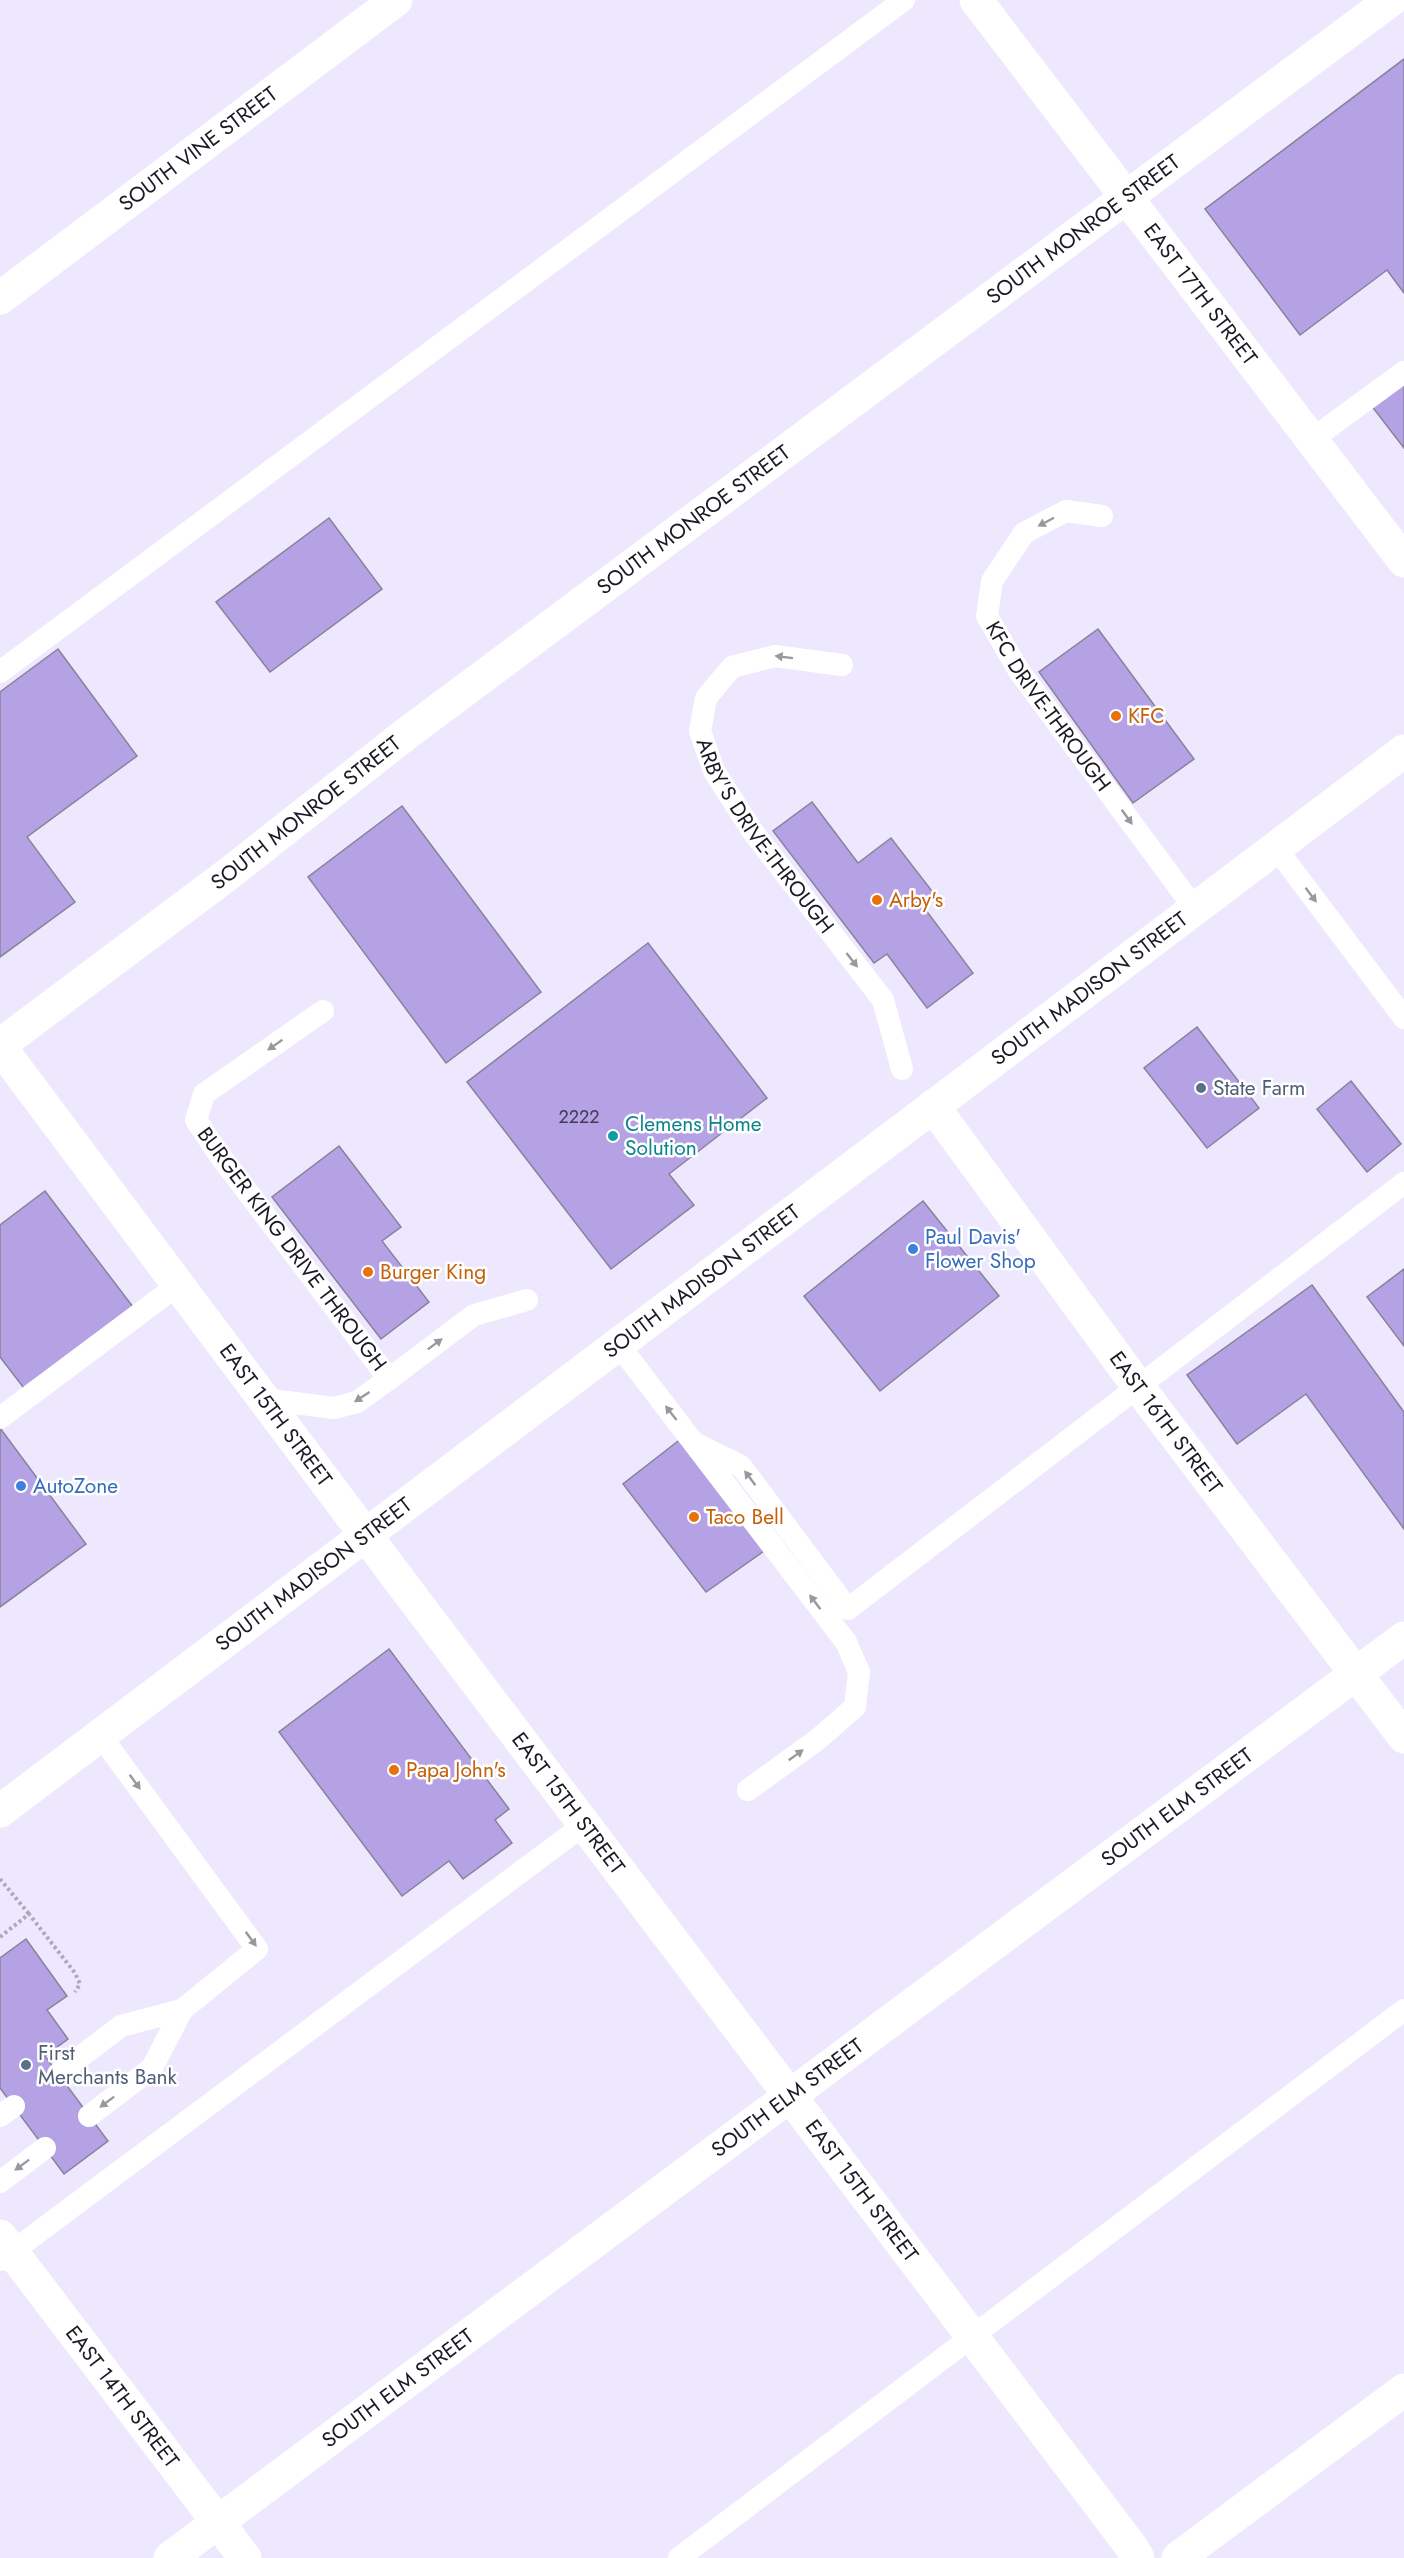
<svg xmlns="http://www.w3.org/2000/svg" width="1404" height="2558" font-family="Jost,sans-serif">
	<style>
		.building { fill: #b4a2e5; stroke: #88829b; stroke-width: 1.5 }
		.lines { fill: none; stroke-linecap: round; stroke-linejoin: round }
		.path { stroke: #ada9bb; stroke-width: 4; stroke-dasharray: 3 3; stroke-linecap: butt }
		.service { stroke: #fff; stroke-width: 22 }
		.minor { stroke: #fff; stroke-width: 33 }
		.secondary { stroke: #fff; stroke-width: 33 }
		.oneway { fill: #99989c }
		.food-dot { fill: #e8710a; stroke: #fff; stroke-width: 2 }
		.service-dot { fill: #5c6f8a; stroke: #fff; stroke-width: 2 }
		.culture-dot { fill: #0f9aa8; stroke: #fff; stroke-width: 2 }
		.shop-dot { fill: #3f7fe0; stroke: #fff; stroke-width: 2 }
		.labels { text-anchor: middle; dominant-baseline: central; stroke-width: 5; stroke-linejoin: round; paint-order: stroke }
		.number-label { font-size: 18px; fill: #423b54 }
		.street-label { font-size: 21px; fill: #1c1923; stroke: #fff }
		.food-label { font-size: 21px; fill: #c56008; stroke: #fff; text-anchor: start }
		.service-label { font-size: 21px; fill: #4e5e75; stroke: #fff; text-anchor: start }
		.culture-label { font-size: 21px; fill: #0d838f; stroke: #fff; text-anchor: start }
		.shop-label { font-size: 21px; fill: #366cbe; stroke: #fff; text-anchor: start }
	</style>
	<rect width="100%" height="100%" fill="#ede8fe"/>
	<g class="building">
		<path d="M1404 59V293L1387 270 1300 335 1205 209Z"/>
		<path d="M1404 372V448L1367 400Z"/>
		<path d="M329 518 382 589 270 672 216 602Z"/>
		<path d="M1098 629 1194 759 1133 803 1039 672Z"/>
		<path d="M58 649 137 756 27 837 75 902 0 957V692Z"/>
		<path d="M812 802 858 863 891 838 935 895 922 905 973 973 927 1008 887 954 874 963 773 831Z"/>
		<path d="M402 806 541 992 446 1063 308 877Z"/>
		<path d="M648 943 767 1098 669 1174 694 1205 611 1269 467 1082Z"/>
		<path d="M1197 1027 1259 1108 1207 1148 1144 1068Z"/>
		<path d="M1351 1081 1401 1144 1367 1172 1317 1109Z"/>
		<path d="M339 1146 401 1227 382 1241 429 1302 381 1339 272 1197Z"/>
		<path d="M45 1191 133 1307 30 1396 0 1357V1225Z"/>
		<path d="M923 1201 999 1296 880 1391 804 1296Z"/>
		<path d="M1404 1269V1346L1367 1297Z"/>
		<path d="M1312 1285 1404 1412V1529L1306 1394 1237 1444 1187 1375Z"/>
		<path d="M0 1428 86 1544 0 1607Z"/>
		<path d="M682 1438 764 1551 706 1592 623 1484Z"/>
		<path d="M389 1649 509 1809 495 1820 512 1843 463 1879 449 1861 402 1896 279 1732Z"/>
		<path d="M26 1939 67 1996 47 2010 68 2039 45 2056 108 2141 64 2174 0 2088V1958Z"/>
	</g>
	<g class="lines">
		<g class="path">
			<path d="M0 1879 29 1914"/>
			<path d="M0 1937 29 1914 75 1973 80 1984 75 1992"/>
		</g>
		<g class="service">
			<path d="M1311 440 1404 372"/>
			<path id="s1" d="M1102 516 1066 511 1024 533 992 581 987 616 1019 671 1195 909"/>
			<path id="s2" d="M842 665 775 656 732 667 706 698 700 731 714 771 753 832 883 1000 902 1069"/>
			<path d="M0 672 904 0"/>
			<path d="M1276 848 1404 1018"/>
			<path d="M618 1344 846 1642 859 1672 855 1707 817 1740 748 1790"/>
			<path d="M389 1379 474 1315 527 1300"/>
			<path d="M264 1399 334 1408 357 1402 389 1379 218 1153 196 1120 204 1094 323 1011"/>
			<path d="M0 1418 178 1285"/>
			<path d="M694 1443 741 1466 848 1609 1404 1183"/>
			<path d="M58 2074 121 2026 182 2010 257 1949 100 1735"/>
			<path d="M0 2116 14 2106"/>
			<path d="M89 2116 152 2068 182 2010"/>
			<path d="M0 2182 45 2148"/>
			<path d="M1 2260 585 1824"/>
			<path d="M679 2558 1404 2010"/>
		</g>
		<g class="minor">
			<path id="s3" d="M976 0 1404 561"/>
			<path id="s4" d="M0 298 396 0"/>
			<path id="s5" d="M0 1045 227 875 406 734 1391 0"/>
			<path id="s6" d="M0 1047 403 1585 1130 2545 1138 2558"/>
			<path id="s7" d="M933 1106 1137 1385 1404 1737"/>
			<path id="s8" d="M0 2236 245 2558"/>
			<path id="s9" d="M170 2558 1404 1638"/>
			<path d="M1178 2558 1404 2390"/>
		</g>
		<path class="secondary" id="s10" d="M0 1811 1404 751"/>
	</g>
	<defs><path id="oneway-solid" d="M-6-.8H1V-3.2L6.5 0L1 3.2V.8H-6Z" transform="scale(1.5)"/></defs>
	<g class="oneway">
		<use href="#oneway-solid" transform="translate(1046 522) rotate(152)"/>
		<use href="#oneway-solid" transform="translate(784 657) rotate(-173)"/>
		<use href="#oneway-solid" transform="translate(1127 817) rotate(54)"/>
		<use href="#oneway-solid" transform="translate(1311 895) rotate(53)"/>
		<use href="#oneway-solid" transform="translate(852 960) rotate(52)"/>
		<use href="#oneway-solid" transform="translate(275 1045) rotate(145)"/>
		<use href="#oneway-solid" transform="translate(435 1344) rotate(-37)"/>
		<use href="#oneway-solid" transform="translate(362 1397) rotate(147)"/>
		<use href="#oneway-solid" transform="translate(671 1413) rotate(-128)"/>
		<use href="#oneway-solid" transform="translate(750 1478) rotate(-127)"/>
		<use href="#oneway-solid" transform="translate(815 1602) rotate(-127)"/>
		<use href="#oneway-solid" transform="translate(796 1755) rotate(-36)"/>
		<use href="#oneway-solid" transform="translate(135 1782) rotate(54)"/>
		<use href="#oneway-solid" transform="translate(251 1939) rotate(54)"/>
		<use href="#oneway-solid" transform="translate(107 2102) rotate(143)"/>
		<use href="#oneway-solid" transform="translate(22 2165) rotate(143)"/>
	</g>
	<g class="food-dot">
		<circle cx="1116" cy="716" r="6"/>
		<circle cx="877" cy="900" r="6"/>
		<circle cx="368" cy="1272" r="6"/>
		<circle cx="694" cy="1517" r="6"/>
		<circle cx="394" cy="1770" r="6"/>
	</g>
	<g class="service-dot">
		<circle cx="1201" cy="1088" r="6"/>
		<circle cx="26" cy="2065" r="6"/>
	</g>
	<circle class="culture-dot" cx="613" cy="1136" r="6"/>
	<g class="shop-dot">
		<circle cx="913" cy="1249" r="6"/>
		<circle cx="21" cy="1486" r="6"/>
	</g>
	<g class="labels">
		<g class="number-label">
			<text x="579" y="1117">2222</text>
		</g>
		<g class="street-label">
			<text stroke="none"><textPath href="#s4" startOffset="248">SOUTH VINE STREET</textPath></text>
			<text stroke="none"><textPath href="#s5" startOffset="1356">SOUTH MONROE STREET</textPath></text>
			<text stroke="none"><textPath href="#s3" startOffset="370">EAST 17TH STREET</textPath></text>
			<text stroke="none"><textPath href="#s5" startOffset="870">SOUTH MONROE STREET</textPath></text>
			<text stroke="none"><textPath href="#s1" startOffset="286">KFC DRIVE-THROUGH</textPath></text>
			<text stroke="none"><textPath href="#s5" startOffset="384">SOUTH MONROE STREET</textPath></text>
			<text stroke="none"><textPath href="#s2" startOffset="310">ARBY'S DRIVE-THROUGH</textPath></text>
			<text stroke="none"><textPath href="#s10" startOffset="1365">SOUTH MADISON STREET</textPath></text>
			<text transform="translate(292 1249) rotate(53)">BURGER KING DRIVE THROUGH</text>
			<text stroke="none"><textPath href="#s10" startOffset="879">SOUTH MADISON STREET</textPath></text>
			<text stroke="none"><textPath href="#s6" startOffset="460">EAST 15TH STREET</textPath></text>
			<text stroke="none"><textPath href="#s7" startOffset="393">EAST 16TH STREET</textPath></text>
			<text stroke="none"><textPath href="#s10" startOffset="393">SOUTH MADISON STREET</textPath></text>
			<text stroke="none"><textPath href="#s6" startOffset="946">EAST 15TH STREET</textPath></text>
			<text stroke="none"><textPath href="#s9" startOffset="1256">SOUTH ELM STREET</textPath></text>
			<text stroke="none"><textPath href="#s9" startOffset="770">SOUTH ELM STREET</textPath></text>
			<text stroke="none"><textPath href="#s6" startOffset="1432">EAST 15TH STREET</textPath></text>
			<text stroke="none"><textPath href="#s9" startOffset="284">SOUTH ELM STREET</textPath></text>
			<text stroke="none"><textPath href="#s8" startOffset="202">EAST 14TH STREET</textPath></text>
		</g>
		<g class="food-label">
			<text x="1128" y="716">KFC</text>
			<text x="889" y="900">Arby's</text>
			<text x="380" y="1272">Burger King</text>
			<text x="706" y="1517">Taco Bell</text>
			<text x="406" y="1770">Papa John's</text>
		</g>
		<g class="service-label">
			<text x="1213" y="1088">State Farm</text>
			<text x="38" y="2053">First<tspan x="38" dy="24">Merchants Bank</tspan></text>
		</g>
		<g class="culture-label">
			<text x="625" y="1124">Clemens Home<tspan x="625" dy="24">Solution</tspan></text>
		</g>
		<g class="shop-label">
			<text x="925" y="1237">Paul Davis'<tspan x="925" dy="24">Flower Shop</tspan></text>
			<text x="33" y="1486">AutoZone</text>
		</g>
	</g>
</svg>
